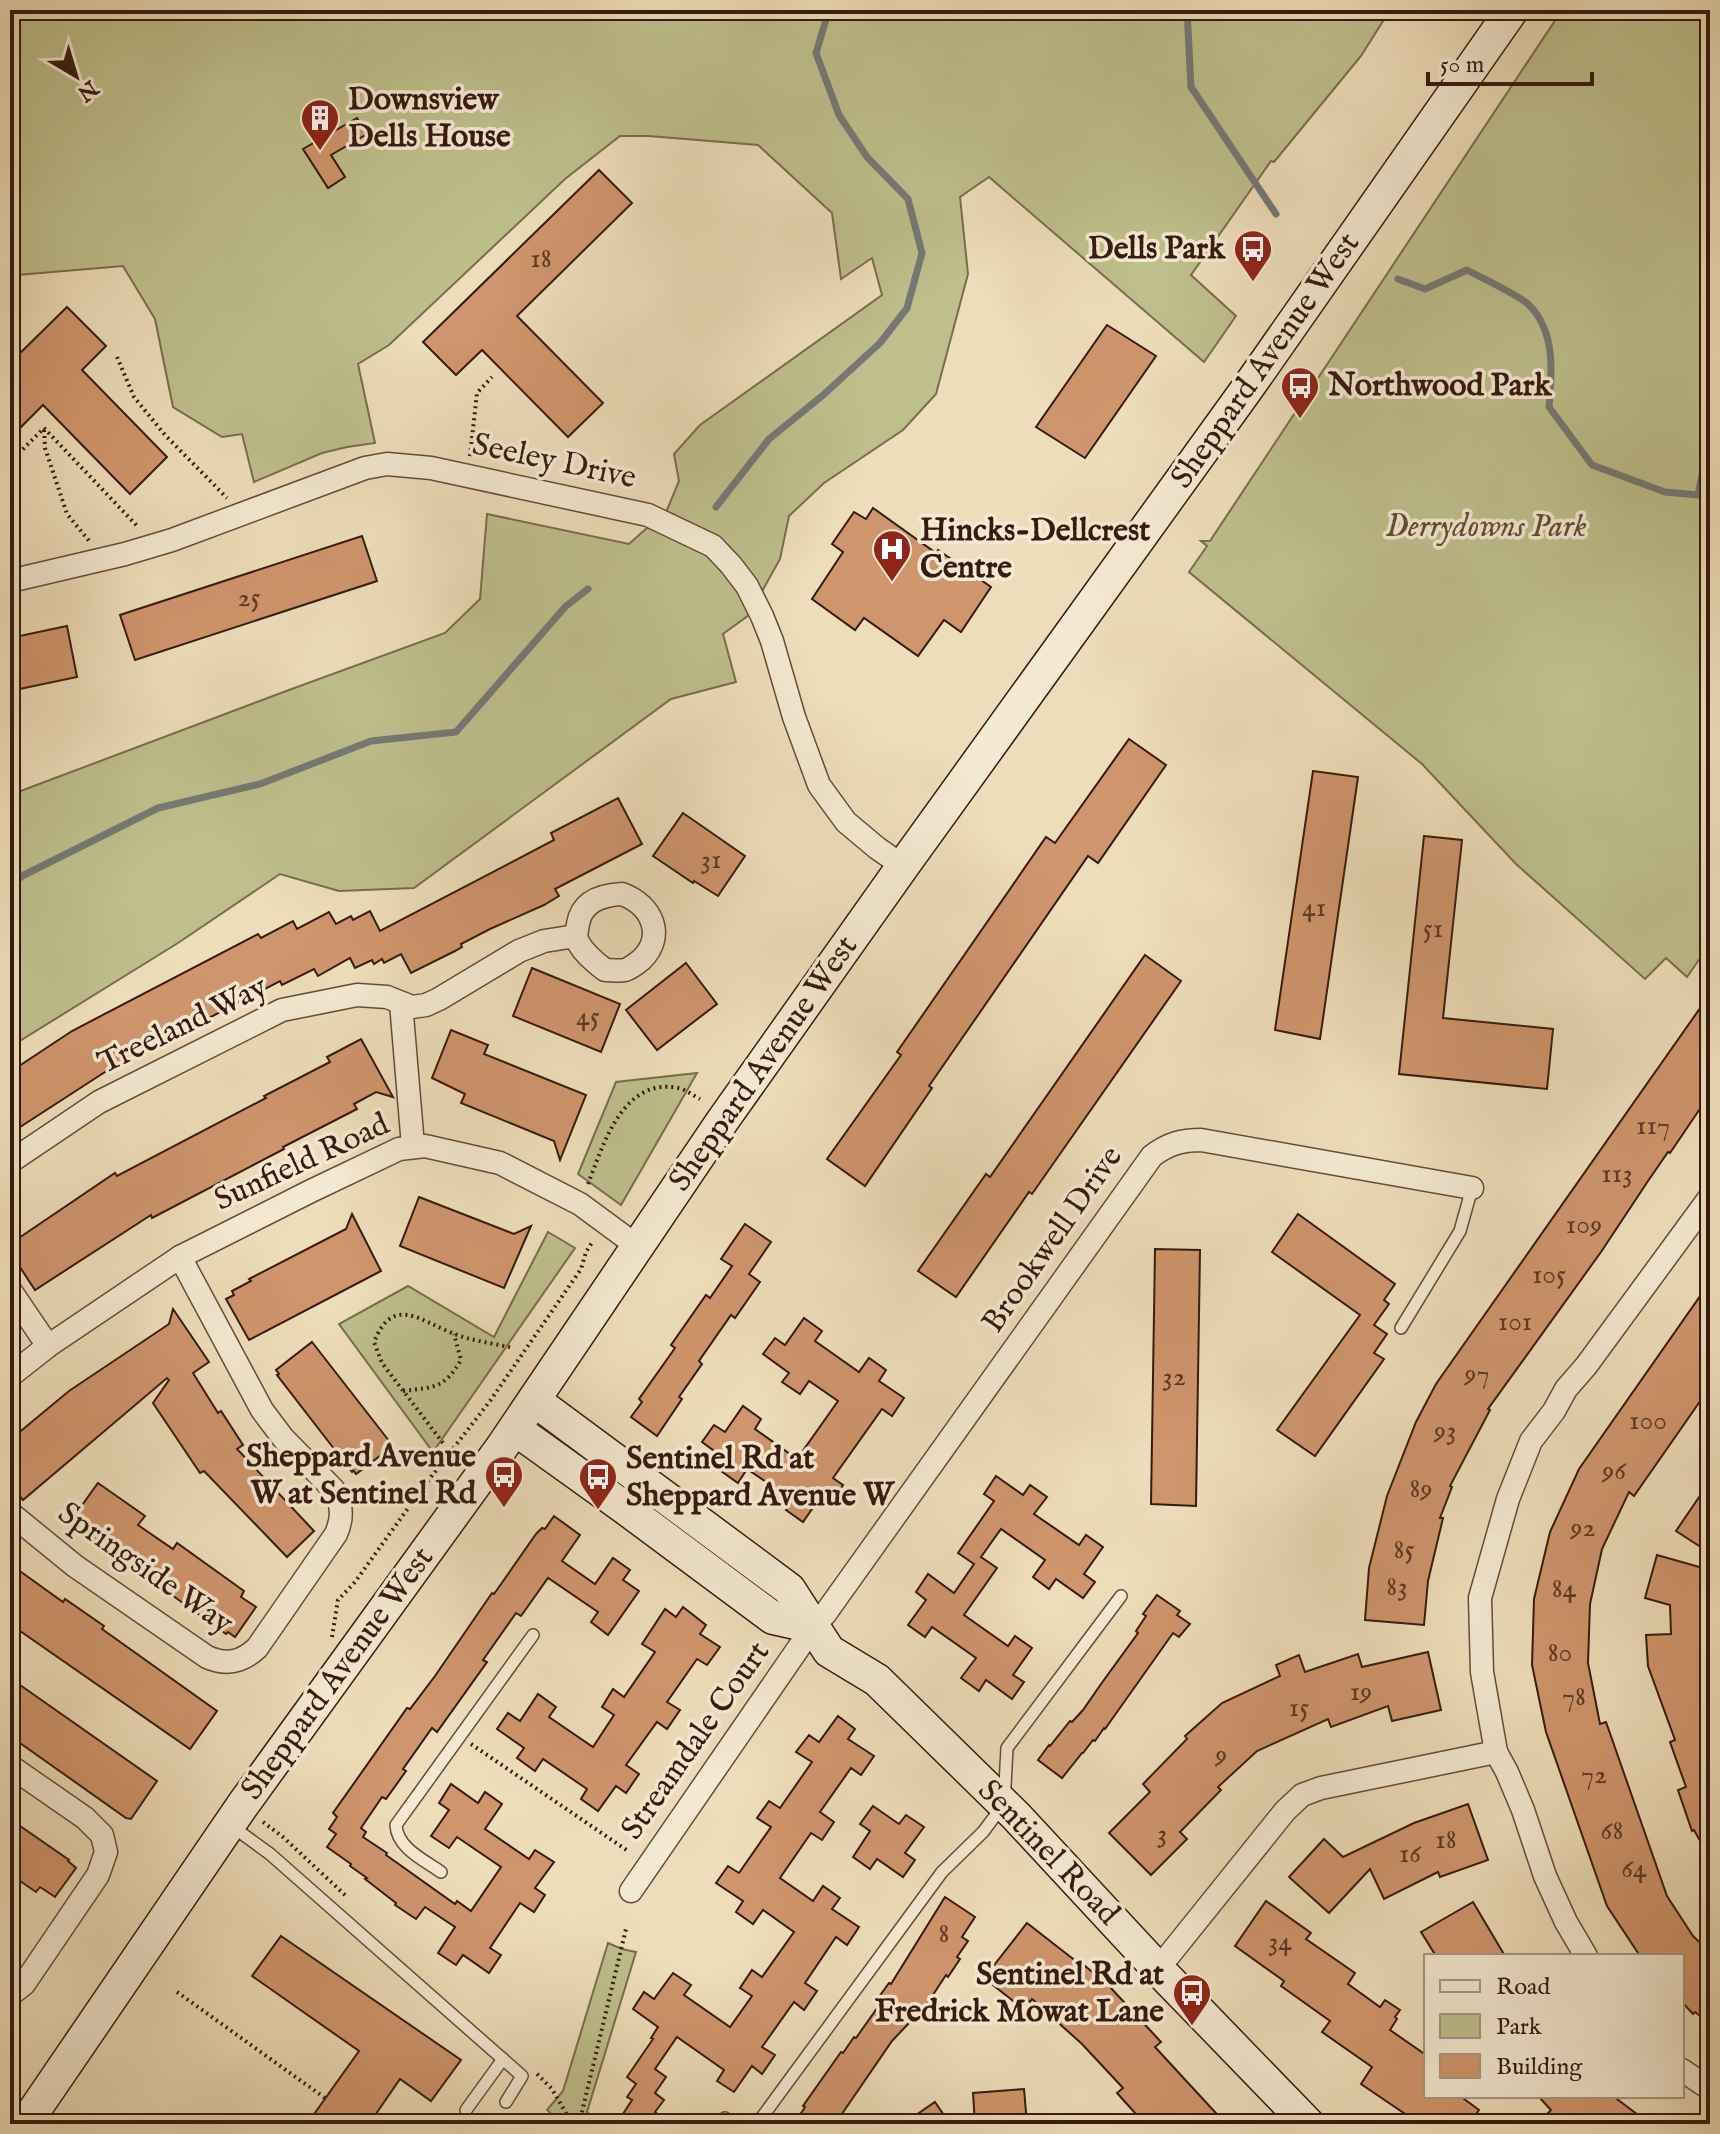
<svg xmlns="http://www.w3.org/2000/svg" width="1720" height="2134" font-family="'IM FELL English',serif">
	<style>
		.green { fill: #bebf8c; stroke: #7a6c4e; stroke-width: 2 }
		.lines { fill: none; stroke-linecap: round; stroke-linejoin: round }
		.stream { stroke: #757976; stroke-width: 7 }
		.building { fill: #cf956c; stroke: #371a0f; stroke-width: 2 }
		.lane-casing { stroke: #654b3a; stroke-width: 14 }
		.street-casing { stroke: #654b3a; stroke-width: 25 }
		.secondary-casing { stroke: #371a0f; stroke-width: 35 }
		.path { stroke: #371a0f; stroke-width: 4; stroke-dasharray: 2 4; stroke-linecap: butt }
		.lane { stroke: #f4e9d2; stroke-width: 11 }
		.street { stroke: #f4e9d2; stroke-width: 22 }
		.secondary { stroke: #f4e9d2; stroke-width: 32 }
		.labels { text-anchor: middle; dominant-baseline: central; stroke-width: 7; stroke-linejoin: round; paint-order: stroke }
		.number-label { font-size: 28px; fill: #5d3926 }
		.poi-label { font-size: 32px; font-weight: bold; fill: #371a0f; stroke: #f4e9d2; text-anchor: start }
		.street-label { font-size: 32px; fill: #371a0f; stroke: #f4e9d2 }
		.park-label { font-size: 32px; font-style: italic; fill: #604c34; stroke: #f4e9d2 }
	</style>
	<rect width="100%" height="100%" fill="#eeddba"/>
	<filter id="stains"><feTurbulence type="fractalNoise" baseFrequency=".0025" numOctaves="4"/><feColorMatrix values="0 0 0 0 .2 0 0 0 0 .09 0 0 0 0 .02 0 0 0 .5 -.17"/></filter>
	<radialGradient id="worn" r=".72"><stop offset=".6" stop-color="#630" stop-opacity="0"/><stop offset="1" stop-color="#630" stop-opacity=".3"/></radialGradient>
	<g class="green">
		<path d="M10 10H1390L1361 56 1274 162 1271 161 1191 275 1236 316 1204 362 989 177 960 197 968 274 936 394 903 430 824 483 789 516 780 559 749 615 723 634 736 682 671 699 414 888 339 891 280 874 178 943 10 1047V795L289 690 445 633 480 599 487 514 629 544 667 510 679 481 674 454 700 425 882 295 872 258 841 279 832 213 758 145 649 136H620L565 179 389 345 358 364 375 443 347 447 322 453 254 482 242 434 222 437 173 407 155 319 123 266 17 275 10 282Z"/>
		<path d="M1562 10H1710V944L1687 977 1666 958 1645 979 1516 864 1422 764 1189 572 1207 546 1201 541H1210Z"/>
		<path d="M697 1073 621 1205 578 1174 616 1082Z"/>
		<path d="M548 1232 575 1248 433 1452 339 1324 408 1286 494 1337Z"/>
		<path d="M608 1943 622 1949 636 1952 587 2112 599 2124H562L547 2110 563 2091Z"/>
	</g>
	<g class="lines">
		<g class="stream">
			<path d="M1187 10 1191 87 1276 214"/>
			<path d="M1398 279 1425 289 1467 270C1482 278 1517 294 1528 304 1556 331 1552 372 1549 407L1592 465 1665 492 1698 495 1710 435"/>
			<path d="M716 507 769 439 822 396 880 343 907 308 922 253 908 199 867 157 839 115 816 53 829 10"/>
			<path d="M10 887 22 876 158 808 260 784 371 741 456 732 566 606 588 589"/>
		</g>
	</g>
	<g class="building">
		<path d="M357 118 367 134 331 155 345 177 328 188 303 149Z"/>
		<path d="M599 170 632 203 517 316 603 403 568 437 482 350 456 375 423 342Z"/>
		<path d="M67 307 106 346 82 370 167 457 130 494 43 405 10 438V363Z"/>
		<path d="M1107 325 1156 356 1085 458 1036 427Z"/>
		<path d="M873 508 936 553 938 550 991 587 961 632 944 620 918 656 864 618 855 630 812 599 843 552 832 544 854 512 866 519Z"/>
		<path d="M362 536 377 581 135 660 120 615Z"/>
		<path d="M67 626 77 677 10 691V638Z"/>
		<path d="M1129 739 1166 765 1098 863 1088 856 929 1086 932 1088 865 1186 827 1159 901 1055 897 1052 1046 837 1055 843Z"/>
		<path d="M1313 771 1358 777 1320 1039 1275 1030Z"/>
		<path d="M618 798 642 844 555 889 559 896 544 905 490 929 461 944 462 947 455 951 411 973 401 954 384 963 382 959 374 964 372 960 355 968 350 958 318 976 314 969 282 985 280 981 105 1072 17 1129 16 1126 10 1130V1072L72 1031 258 934 261 938 293 921 297 929 329 912 336 924 351 916 353 920 370 911 380 931 554 840 551 833Z"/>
		<path d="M683 813 745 856 718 896 694 881 693 883 653 856Z"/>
		<path d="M1424 836 1462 840 1443 1018 1553 1029 1547 1089 1399 1074Z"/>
		<path d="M1145 955 1181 981 1032 1194 1029 1192 956 1297 918 1271 986 1174 990 1177Z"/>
		<path d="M686 963 717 1004 657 1050 626 1010Z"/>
		<path d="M532 968 620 1004 601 1052 513 1016Z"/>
		<path d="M1710 994V1094L1670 1153 1668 1152 1648 1181 1601 1252 1488 1409 1490 1410 1450 1486 1452 1487 1440 1518H1443L1428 1581 1424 1625 1365 1620 1369 1568 1387 1496 1416 1422 1436 1384Z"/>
		<path d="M451 1030 488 1045 484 1054 586 1095 560 1160 554 1141 461 1103 465 1094 432 1078Z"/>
		<path d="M361 1039 393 1097 376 1092 354 1104 357 1109 283 1147 284 1149 152 1218 151 1215 35 1290 10 1252V1244L115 1173 117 1176 266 1098 264 1096 330 1062 327 1057Z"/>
		<path d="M419 1197 514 1234 531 1226 504 1288 400 1246Z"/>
		<path d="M352 1214 381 1271 249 1340 226 1299 234 1295 232 1291 251 1281 249 1279 346 1229Z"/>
		<path d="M1298 1214 1395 1284 1384 1300 1389 1304 1374 1325 1387 1334 1374 1353 1384 1359 1315 1456 1277 1430 1360 1315 1272 1252Z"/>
		<path d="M745 1224 771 1242 749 1274 760 1282 735 1318 731 1315 699 1361 702 1364 679 1397 682 1399 657 1436 631 1417 642 1402 639 1399 675 1348 671 1345 706 1295 710 1298 732 1266 721 1259Z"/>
		<path d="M1155 1249 1200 1250 1196 1506 1151 1504Z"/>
		<path d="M1710 1282V1387L1634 1496 1629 1492 1602 1549 1590 1604 1588 1663 1600 1724 1606 1722 1667 1896 1693 1936 1710 1952V2024L1695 2012 1693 2014 1682 2002V1956H1640L1607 1906 1546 1732 1532 1665 1534 1599 1550 1532 1579 1469Z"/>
		<path d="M173 1309 209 1362 193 1373 218 1413 221 1411 243 1445 237 1449 314 1531 287 1557 204 1471 200 1473 153 1403 169 1380 167 1378 23 1500 10 1485V1440L69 1391 169 1324Z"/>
		<path d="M804 1318 822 1331 815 1341 859 1372 869 1358 886 1370 879 1381 904 1398 892 1416 882 1409 833 1478 843 1485 831 1503 821 1496 803 1522 786 1510 793 1500 747 1469 738 1483 721 1471 728 1461 702 1442 714 1425 725 1432 743 1406 761 1419 755 1429 797 1459 838 1401 809 1381 800 1394 782 1382 789 1373 763 1354 775 1338 785 1345Z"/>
		<path d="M312 1342 393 1446 356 1474 353 1470 352 1472 277 1375 279 1374 276 1370Z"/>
		<path d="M996 1476 1023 1495 1030 1485 1047 1497 1034 1514 1079 1545 1086 1535 1103 1547 1084 1574 1095 1582 1083 1598 1056 1579 1049 1589 1033 1577 1045 1560 1001 1529 981 1557 997 1568 964 1615 1008 1646 1015 1636 1032 1648 1013 1675 1024 1682 1012 1699 986 1680 979 1691 972 1686 961 1678 976 1658 932 1627 925 1637 908 1625 926 1600 916 1592 928 1574 954 1593 974 1564 958 1553 994 1501 984 1494Z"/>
		<path d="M1710 1481V1553L1676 1531Z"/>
		<path d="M98 1483 145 1516 138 1525 173 1549 177 1543 244 1591 241 1597 256 1607 235 1637 228 1632 226 1634 140 1572 115 1558 83 1535 84 1533 72 1525 70 1522Z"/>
		<path d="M554 1516 580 1535 562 1561 595 1584 613 1558 630 1570 623 1580 639 1591 608 1635 591 1622 598 1612 548 1578 521 1616 516 1613 483 1660 487 1662 437 1732 432 1728 403 1769 406 1771 386 1799 382 1797 361 1828 366 1832 363 1837 387 1853 386 1855 455 1904 457 1901 471 1911 501 1867 457 1837 449 1848 431 1836 449 1810 439 1803 451 1784 478 1803 485 1792 502 1804 485 1829 529 1859 535 1850 554 1862 535 1888 545 1895 534 1912 520 1903 490 1948 501 1955 489 1973 463 1955 456 1965 438 1953 455 1927 425 1907 416 1919 395 1905 396 1903 365 1879 367 1878 350 1866 351 1864 327 1847 336 1834 329 1829 337 1817 333 1813 407 1708 410 1709 435 1676 492 1593 494 1594 536 1534 542 1528 545 1529Z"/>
		<path d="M1657 1555 1710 1570V1600L1705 1619 1708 1683 1710 1688V1859L1694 1830 1692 1831 1678 1790 1686 1787 1670 1742 1675 1740 1648 1666 1646 1635 1671 1634 1670 1605 1645 1598Z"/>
		<path d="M10 1564 63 1602 65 1599 104 1626 102 1629 217 1711 190 1749 10 1624Z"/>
		<path d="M1157 1595 1180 1611 1177 1615 1190 1624 1179 1637 1173 1633 1105 1729 1104 1728 1095 1741 1093 1740 1083 1753H1082L1062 1778 1038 1760 1049 1745 1050 1746 1070 1721 1072 1722 1083 1710 1101 1684 1138 1633 1136 1631 1146 1616 1143 1614Z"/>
		<path d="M683 1607 706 1625 700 1634 720 1647 707 1665 697 1659 667 1702 680 1710 667 1729 657 1722 626 1765 639 1774 626 1793 616 1786 598 1811 581 1799 587 1789 543 1759 535 1771 517 1758 524 1748 497 1729 508 1713 520 1721 538 1694 556 1707 549 1717 593 1747 614 1715 602 1707 613 1689 624 1697 655 1652 642 1644 665 1609 676 1617Z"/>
		<path d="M1428 1652 1441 1710 1392 1721 1388 1706 1331 1727 1328 1719 1257 1751 1218 1787 1221 1790 1180 1832 1187 1839 1151 1875 1109 1833 1150 1792 1143 1784 1187 1739 1185 1736 1222 1703 1280 1676 1276 1665 1299 1655 1305 1672 1358 1654 1362 1667Z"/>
		<path d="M10 1678 157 1781 131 1819 126 1818 10 1736Z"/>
		<path d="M838 1716 855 1729 848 1739 874 1756 861 1775 851 1768 820 1812 834 1822 822 1840 811 1833 780 1878 813 1901 823 1886 840 1898 832 1909 859 1927 847 1945 836 1937 805 1983 817 1991 804 2010 794 2002 762 2047 775 2055 762 2074 752 2066 734 2092 717 2081 724 2070 677 2037 655 2069 666 2077 655 2093 664 2100 655 2112 670 2124H631L621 2117 632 2100 627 2097 636 2084 627 2077 653 2039 651 2038 658 2027 633 2009 644 1992 654 1999 673 1973 691 1985 684 1995 730 2027 752 1996 740 1988 752 1970 762 1977 794 1932 763 1910 753 1924 736 1912 743 1901 716 1883 728 1866 739 1873 771 1827 757 1818 769 1801 780 1808 812 1762 796 1752 809 1735 819 1742Z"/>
		<path d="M1468 1804 1488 1860 1440 1877 1438 1872 1384 1899 1370 1869 1329 1913 1289 1877 1324 1839 1343 1857 1414 1823Z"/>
		<path d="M873 1806 899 1824 906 1815 924 1827 905 1853 915 1860 903 1877 877 1859 870 1869 853 1857 870 1831 860 1824Z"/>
		<path d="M10 1819 69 1860 68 1861 76 1868 55 1897 40 1887 36 1892 10 1874Z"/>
		<path d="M945 1897 975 1917 962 1937 968 1941 957 1957 960 1959 948 1977 946 1975 923 2010 920 2007 909 2023 892 2041 835 2124H794L805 2107 803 2106 841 2052 843 2053 854 2037 856 2038 880 2004 876 2001 889 1983 891 1984Z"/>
		<path d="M1266 1901 1311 1933 1306 1939 1355 1973 1348 1984 1380 2007 1385 2000 1400 2010 1395 2017 1397 2019 1390 2030 1426 2055V2096H1460L1479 2110 1469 2124H1420L1361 2084 1372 2067 1322 2032 1330 2021 1281 1986 1284 1981 1235 1946Z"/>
		<path d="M1473 1902 1505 1956H1436L1421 1932Z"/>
		<path d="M1027 1923 1077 1962 1078 1960 1110 1987 1161 2042 1155 2047 1226 2124H1145L1117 2093 1123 2088 1082 2044 1032 1999 1030 2002 1028 2000 1022 2008 984 1978Z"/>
		<path d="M281 1936 461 2060 431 2101 400 2079 369 2124H307L359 2051 252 1976Z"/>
		<path d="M1024 2089 1027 2124H975L973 2093Z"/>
		<path d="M1538 2096H1613L1650 2124H1537L1551 2110Z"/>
		<path d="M935 2102 950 2124H903Z"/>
	</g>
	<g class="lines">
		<defs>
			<g id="lane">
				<path d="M1401 1328 1460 1231 1472 1188"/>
				<path d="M233 1827 270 1854 522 2076 506 2102"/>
				<path d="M441 1872C424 1860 397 1848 396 1825L533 1635"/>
				<path d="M466 2110 503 2059"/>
				<path d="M725 2118 732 2124"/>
				<path d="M757 2124 942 1872 983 1832 1004 1804 1007 1748 1121 1596"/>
			</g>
			<g id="street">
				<path d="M10 581 125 554 172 540 365 468 387 464 431 468 648 515 713 546 731 565 747 586 762 616 772 641 794 717 819 785 846 822 877 848 903 866"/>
				<path d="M622 894C652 905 666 936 641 960 636 964 631 968 625 970 619 971 611 970 605 970 595 962 579 950 576 936 576 936 578 924 578 924 582 901 602 895 622 894Z"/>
				<path d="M401 1003 413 1146"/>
				<path d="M10 1162 99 1102 282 1010 357 995 387 997 412 1007 426 1005 439 999 519 951 544 941 576 936"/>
				<path d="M10 1290 48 1346"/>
				<path d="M10 1376 48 1346 180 1257 311 1191 399 1149 425 1146 500 1163 580 1204 637 1246"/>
				<path d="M10 1513 75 1566 207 1657C227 1666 242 1662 257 1648L336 1534C343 1518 343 1504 333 1489L283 1438 262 1410 180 1257"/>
				<path d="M10 1766 85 1818 102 1835 106 1852 98 1875 24 1984 10 1995"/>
				<path d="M631 1891 813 1627 825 1614 1152 1156C1168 1144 1181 1140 1201 1140L1472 1188"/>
				<path d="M1586 1956 1566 1922 1545 1876 1523 1810 1507 1772 1496 1752 1482 1672 1480 1598 1508 1499 1531 1441 1554 1411 1566 1389 1586 1366 1710 1197"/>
				<path d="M1158 1969 1285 1811 1302 1795 1321 1788 1496 1752"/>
				<path d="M1682 2070 1710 2089"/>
			</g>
			<g id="secondary">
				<path d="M534 1400 789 1589 829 1651 877 1680 1016 1816 1158 1969 1308 2124"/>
				<path d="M515 1429 625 1508 773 1618 813 1627"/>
				<path d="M25 2124 242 1806 502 1447 723 1120 903 866 1249 386 1512 10"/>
			</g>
		</defs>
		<use href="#lane" class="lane-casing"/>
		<use href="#street" class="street-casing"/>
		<use href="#secondary" class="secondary-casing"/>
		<g class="path">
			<path d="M117 357 134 397 165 435 227 498"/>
			<path d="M44 428 139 528"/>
			<path d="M44 430 45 448 67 514 90 542"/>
			<path d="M470 456 477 393 492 377"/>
			<path d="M10 462 44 428"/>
			<path d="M588 1184C603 1145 623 1077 678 1088 685 1089 694 1096 700 1099"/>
			<path d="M403 1391C434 1387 444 1389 461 1360L454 1334"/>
			<path d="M443 1443 382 1363 374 1342C393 1295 419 1320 452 1333 471 1341 493 1343 513 1348"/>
			<path d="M332 1637 338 1600 355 1582 424 1486 490 1401 581 1269 586 1252 593 1241"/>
			<path d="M471 1744 628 1851"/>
			<path d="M263 1822 283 1837 346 1896"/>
			<path d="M177 1992 325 2098"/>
			<path d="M537 2074 552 2089 572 2124"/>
			<path d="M579 2124 626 1929"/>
		</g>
		<use href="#lane" class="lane"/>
		<use href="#street" class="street"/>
		<use href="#secondary" class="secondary"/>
	</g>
	<defs>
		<symbol id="building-pin" viewBox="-11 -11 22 30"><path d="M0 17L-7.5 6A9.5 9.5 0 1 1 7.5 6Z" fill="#8f2418" stroke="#f4e9d2"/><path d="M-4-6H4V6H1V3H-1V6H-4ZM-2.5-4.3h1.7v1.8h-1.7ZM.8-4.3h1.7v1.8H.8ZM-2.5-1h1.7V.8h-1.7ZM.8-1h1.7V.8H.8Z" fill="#fff"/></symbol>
		<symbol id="bus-pin" viewBox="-11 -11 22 30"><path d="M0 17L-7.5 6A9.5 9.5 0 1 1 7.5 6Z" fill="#8f2418" stroke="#f4e9d2"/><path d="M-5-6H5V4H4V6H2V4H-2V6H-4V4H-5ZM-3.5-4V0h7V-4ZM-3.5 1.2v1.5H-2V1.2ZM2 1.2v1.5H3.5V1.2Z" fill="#fff"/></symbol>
		<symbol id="hospital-pin" viewBox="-11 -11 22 30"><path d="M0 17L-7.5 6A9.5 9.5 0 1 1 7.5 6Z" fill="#8f2418" stroke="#f4e9d2"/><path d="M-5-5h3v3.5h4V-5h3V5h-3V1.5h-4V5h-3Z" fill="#fff"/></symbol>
	</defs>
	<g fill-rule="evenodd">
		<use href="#building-pin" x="298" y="96" width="44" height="60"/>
		<use href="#bus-pin" x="1231" y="227" width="44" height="60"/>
		<use href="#bus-pin" x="1278" y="364" width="44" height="60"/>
		<use href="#hospital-pin" x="870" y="527" width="44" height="60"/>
		<use href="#bus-pin" x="482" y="1453" width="44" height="60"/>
		<use href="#bus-pin" x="576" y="1455" width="44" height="60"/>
		<use href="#bus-pin" x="1170" y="1971" width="44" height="60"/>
	</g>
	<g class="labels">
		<g class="number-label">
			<text x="541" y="259">18</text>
			<text x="249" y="598">25</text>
			<text x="711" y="860">31</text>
			<text x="1314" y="908">41</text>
			<text x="1433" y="929">51</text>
			<text x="588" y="1017">45</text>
			<text x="1653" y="1126">117</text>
			<text x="1617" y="1174">113</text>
			<text x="1584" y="1225">109</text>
			<text x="1549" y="1275">105</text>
			<text x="1515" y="1322">101</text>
			<text x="1477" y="1374">97</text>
			<text x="1174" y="1377">32</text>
			<text x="1648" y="1421">100</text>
			<text x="1445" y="1431">93</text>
			<text x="1614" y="1471">96</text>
			<text x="1421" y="1489">89</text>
			<text x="1583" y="1528">92</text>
			<text x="1404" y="1550">85</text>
			<text x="1397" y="1587">83</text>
			<text x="1564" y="1589">84</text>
			<text x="1560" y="1653">80</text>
			<text x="1361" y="1692">19</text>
			<text x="1574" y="1697">78</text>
			<text x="1299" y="1708">15</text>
			<text x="1221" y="1755">9</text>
			<text x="1594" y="1775">72</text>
			<text x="1612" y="1831">68</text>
			<text x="1162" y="1834">3</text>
			<text x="1446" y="1840">18</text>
			<text x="1410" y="1854">16</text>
			<text x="1634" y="1869">64</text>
			<text x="944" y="1934">8</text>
			<text x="1280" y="1942">34</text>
		</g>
		<g class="poi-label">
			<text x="348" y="100">Downsview<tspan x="348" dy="37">Dells House</tspan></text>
			<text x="1225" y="249" text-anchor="end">Dells Park</text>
			<text x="1328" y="386">Northwood Park</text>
			<text x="920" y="531">Hincks-Dellcrest<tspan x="920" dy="37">Centre</tspan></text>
			<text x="476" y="1457" text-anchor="end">Sheppard Avenue<tspan x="476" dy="37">W at Sentinel Rd</tspan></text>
			<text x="626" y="1459">Sentinel Rd at<tspan x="626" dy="37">Sheppard Avenue W</tspan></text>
			<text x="1164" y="1975" text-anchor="end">Sentinel Rd at<tspan x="1164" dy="37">Fredrick Mowat Lane</tspan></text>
		</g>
		<g class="street-label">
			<text transform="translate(1266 361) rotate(-55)">Sheppard Avenue West</text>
			<text transform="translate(554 462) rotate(12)">Seeley Drive</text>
			<text transform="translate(183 1026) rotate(-26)">Treeland Way</text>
			<text transform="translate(764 1064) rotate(-55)">Sheppard Avenue West</text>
			<text transform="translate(302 1163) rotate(-25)">Sunfield Road</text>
			<text transform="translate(1053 1240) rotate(-55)">Brookwell Drive</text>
			<text transform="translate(145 1569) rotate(35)">Springside Way</text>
			<text transform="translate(338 1674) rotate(-54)">Sheppard Avenue West</text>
			<text transform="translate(696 1741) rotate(-55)">Streamdale Court</text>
			<text transform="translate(1048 1853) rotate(46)">Sentinel Road</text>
		</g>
		<g class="park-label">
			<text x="1486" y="527">Derrydowns Park</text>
		</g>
	</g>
	<rect width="1720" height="2134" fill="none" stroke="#eeddba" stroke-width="40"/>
	<rect x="12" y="12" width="1696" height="2110" fill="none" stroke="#371a0f" stroke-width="4"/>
	<rect x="20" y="20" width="1680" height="2094" fill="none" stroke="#371a0f" stroke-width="2"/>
	<rect x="1424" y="1954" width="260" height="144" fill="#f4e9d2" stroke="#a89684" stroke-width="2"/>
	<rect x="1440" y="1980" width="40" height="12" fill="#f4e9d2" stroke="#a89684" stroke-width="2"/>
	<text x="1496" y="1994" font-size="24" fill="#371a0f">Road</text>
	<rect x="1440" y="2014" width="40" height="24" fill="#bebf8c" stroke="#a89684" stroke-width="2"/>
	<text x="1496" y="2034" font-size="24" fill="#371a0f">Park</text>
	<rect x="1440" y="2054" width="40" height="24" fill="#cf956c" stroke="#a89684" stroke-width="2"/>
	<text x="1496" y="2074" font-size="24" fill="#371a0f">Building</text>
	<g transform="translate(76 76) rotate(142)" stroke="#f4e9d2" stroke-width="6" paint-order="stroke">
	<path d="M0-6L14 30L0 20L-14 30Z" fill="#371a0f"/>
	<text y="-12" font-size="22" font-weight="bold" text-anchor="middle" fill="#371a0f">N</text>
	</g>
	<path d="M1428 72v12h164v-12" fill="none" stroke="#371a0f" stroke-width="4"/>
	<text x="1440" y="72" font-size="24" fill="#371a0f" stroke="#f4e9d2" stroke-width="6" paint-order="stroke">50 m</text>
	<rect width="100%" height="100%" filter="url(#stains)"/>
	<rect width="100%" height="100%" fill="url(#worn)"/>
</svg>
